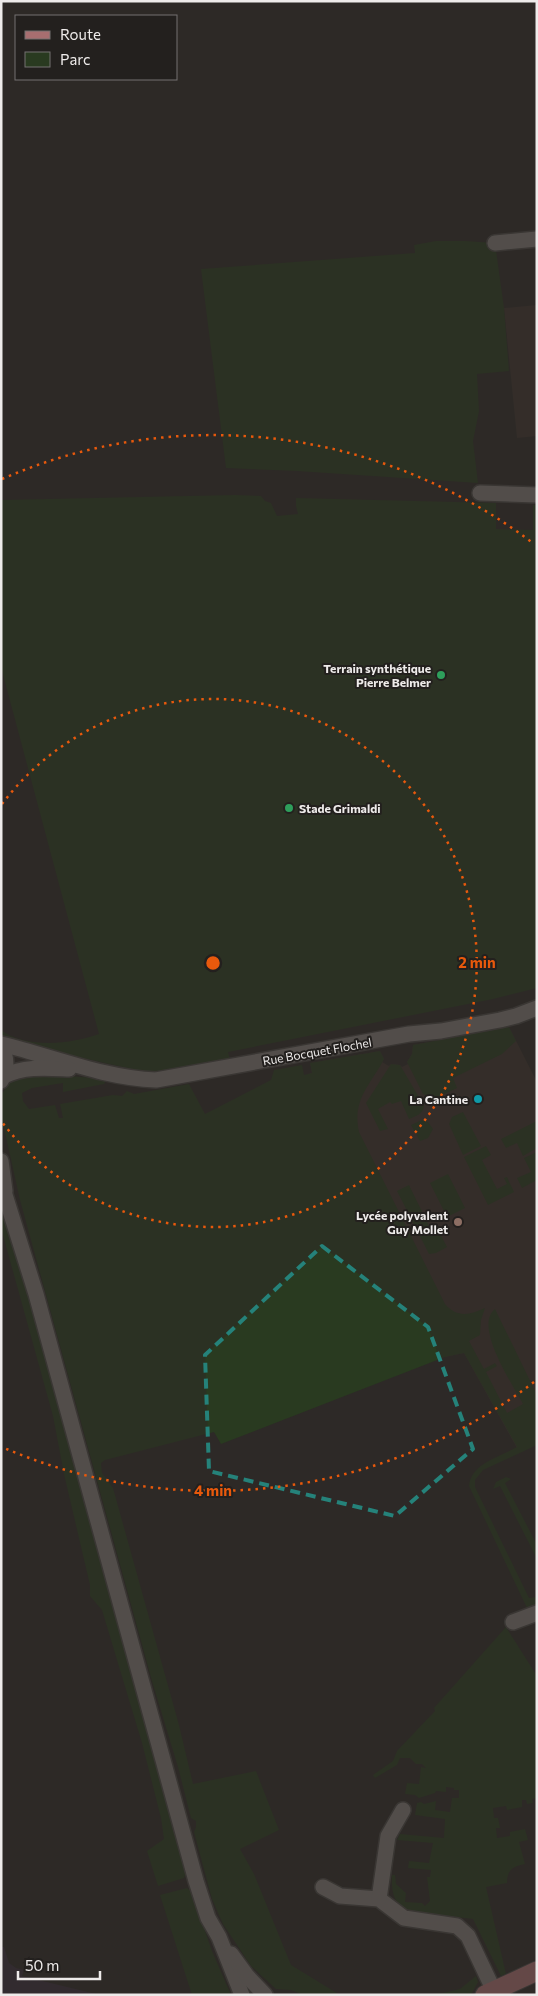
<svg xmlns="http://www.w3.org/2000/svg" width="538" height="1996" font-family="Commissioner,sans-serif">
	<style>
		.commercial { fill: #392d3b }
		.built { fill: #3c322d }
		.green { fill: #293a20 }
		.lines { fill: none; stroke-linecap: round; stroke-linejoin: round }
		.minor-casing { stroke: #494644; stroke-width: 18 }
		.major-casing { stroke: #494644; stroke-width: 21 }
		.minor { stroke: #7e7977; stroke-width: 15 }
		.major { stroke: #a76e70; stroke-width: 19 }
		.marked { fill: none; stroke: #25827a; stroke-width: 4; stroke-dasharray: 10 6; stroke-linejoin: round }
		.ring { fill: none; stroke: #e8590c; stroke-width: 2.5; stroke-dasharray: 2.5 5 }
		.leisure-dot { fill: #2e9e5b; stroke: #23201e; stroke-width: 2 }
		.culture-dot { fill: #0f9aa8; stroke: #23201e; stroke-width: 2 }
		.education-dot { fill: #8d6e63; stroke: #23201e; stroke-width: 2 }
		.labels { text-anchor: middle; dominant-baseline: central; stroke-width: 4; stroke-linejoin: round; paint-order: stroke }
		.poi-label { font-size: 12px; font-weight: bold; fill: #eeebea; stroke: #23201e; text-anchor: end }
		.street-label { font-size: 12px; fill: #eeebea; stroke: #23201e }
		.centre { fill: #e8590c; stroke: #23201e; stroke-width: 2.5 }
		.ring-label { font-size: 15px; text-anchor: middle; font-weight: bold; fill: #e8590c; stroke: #23201e; stroke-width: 4; stroke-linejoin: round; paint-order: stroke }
	</style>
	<rect width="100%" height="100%" fill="#2d2927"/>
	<path class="commercial" d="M1 1947H4L9 1963 16 1968 24 1970 22 1976 100 1995H1Z"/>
	<g class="built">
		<path d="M537 305V436L517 438 504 308Z"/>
		<path d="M509 1027 537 1082V1438L517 1448 464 1353 445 1357 308 1074 312 1073 310 1063 380 1051 384 1059 382 1062 389 1066 391 1064 400 1065 402 1067 408 1064 407 1062 412 1054 413 1045Z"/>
	</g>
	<g class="green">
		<path d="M436 241H465L495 243 504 308 509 371 477 374 479 411 473 441 478 483 297 471 226 468 201 269 415 253 414 245Z"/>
		<path d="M235 495 261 496 265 501 271 503 277 516 298 514 296 506V498L496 503V529L533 530V505H537V988L493 999 228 1052 230 1059 154 1074 7 1041 1 1036V1030C26 1049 72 1044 99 1034L1 667V500Z"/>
		<path d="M509 1027 516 1041 502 1054 453 1078 457 1088 434 1099 423 1094 407 1062 412 1054 413 1045Z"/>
		<path d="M380 1051 384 1059C370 1086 352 1099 359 1132L445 1304C457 1318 470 1315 485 1308L481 1320 480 1335 469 1341 484 1369 495 1363 497 1366 486 1372 507 1413 523 1404C513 1385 473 1326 495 1309L537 1395V1445L483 1470 475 1480V1487L529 1598 537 1597V1606L527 1608 469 1486C471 1463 500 1457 517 1447L464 1353 445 1357 221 1444 214 1432 105 1460 101 1463 102 1473 113 1488 179 1725 193 1784 256 1771 279 1830 240 1849 254 1874 291 1965 340 1995H304L291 1990 276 1989 251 1966 223 1924 212 1899 194 1832 196 1827V1821L191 1818 178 1767 152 1681 20 1200 4 1128H1V1095L12 1079 42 1074 108 1079 104 1084 63 1092V1083L32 1088 22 1093 23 1101 29 1109 55 1105 59 1118H63L60 1104 113 1095 122 1096 127 1091 134 1094 189 1084 205 1114 271 1080 274 1070 302 1065 304 1075 312 1073 310 1063Z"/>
		<path d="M391 1064 400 1065 424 1106C423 1114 416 1116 409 1119L401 1101 392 1104 390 1102 378 1109 388 1129 380 1131 366 1103Z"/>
		<path d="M463 1112 481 1146 463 1155 449 1124 452 1117Z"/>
		<path d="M422 1120 428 1122 433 1129 428 1138 420 1141 411 1125Z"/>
		<path d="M537 1121V1148L523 1156 517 1143 506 1148 501 1139Z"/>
		<path d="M486 1146 491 1155 482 1160 497 1189 507 1184 504 1178 507 1177 514 1192 488 1205 464 1157Z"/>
		<path d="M537 1152V1180L522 1188 517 1178 531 1172 524 1158Z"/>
		<path d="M448 1174 465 1208 447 1217 430 1183Z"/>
		<path d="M409 1185 432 1232 438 1230 447 1247 436 1253 429 1254 397 1191Z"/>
		<path d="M1 1199 187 1869 184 1878 158 1886 147 1851 164 1839 161 1818 142 1743 102 1610 90 1596V1585L64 1474 53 1416 1 1228Z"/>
		<path d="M506 1477 511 1479 505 1483 537 1545V1559L500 1486 493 1489 496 1482Z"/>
		<path d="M506 1627 537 1676V1798L532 1799 533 1803 527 1804 526 1800H522V1807L507 1810 506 1806 493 1808 494 1818H498L500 1828H496L497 1838 510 1836V1832L525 1829 528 1840 519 1842 525 1864C513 1866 507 1870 507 1883L486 1887 506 1974 501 1976 473 1919C459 1917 446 1916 433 1914 404 1911 390 1908 392 1875H395L396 1884 406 1893 405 1902 422 1903 425 1906 430 1901 427 1877H430L431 1870 408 1868 409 1861 429 1863 433 1843 397 1840 400 1834 444 1838 445 1819 415 1815 417 1803 421 1802 424 1804 436 1801 435 1810 450 1812 452 1798H459V1790H454V1788L446 1787V1792L436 1791 435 1793 419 1798 415 1795 405 1794 407 1783 419 1784 421 1767 426 1768 422 1764H416L410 1758H400L397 1765 375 1778 373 1775 393 1761 397 1751 435 1711 434 1708Z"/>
		<path d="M187 1888 191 1891 212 1951 231 1995H192L160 1895Z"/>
		<path d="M476 1976 478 1982 471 1995H421L443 1993 460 1989Z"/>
	</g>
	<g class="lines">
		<defs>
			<g id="minor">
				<path d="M495 243 537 239"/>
				<path d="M480 493 537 495"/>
				<path d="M1 1044C52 1056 103 1078 156 1080L409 1034 441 1031 500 1020 516 1016 537 1008"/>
				<path d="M1 1045C7 1057 8 1069 1 1081"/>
				<path d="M4 1076C25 1066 46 1068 69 1069"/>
				<path d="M1 1161 5 1191"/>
				<path d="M1 1182 36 1294 196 1881 208 1918 219 1937 242 1995"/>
				<path d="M513 1622 537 1613"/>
				<path d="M323 1887 340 1896 379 1899 404 1918 457 1926 468 1936 494 1991"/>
				<path d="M379 1899 388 1836 403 1810"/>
				<path d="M231 1954 247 1976 265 1995"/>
			</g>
			<path id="major" d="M485 1995 537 1971"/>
		</defs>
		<use href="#minor" class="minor-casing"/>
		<use href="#major" class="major-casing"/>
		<use href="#minor" class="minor"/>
		<use href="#major" class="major"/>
	</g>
	<path d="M0 0H538V1996H0ZM322 1246 428 1327 473 1449 395 1516 209 1471 205 1355Z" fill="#2d2927" fill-opacity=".55" fill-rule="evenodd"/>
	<path class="marked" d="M322 1246 428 1327 473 1449 395 1516 209 1471 205 1355Z"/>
	<g class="ring">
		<path d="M2 804A264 264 0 1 1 2 1122"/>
		<path d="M534 1382A528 528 0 0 1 2 1447M2 479A528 528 0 0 1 534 544"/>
	</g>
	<g class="leisure-dot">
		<circle cx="441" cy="675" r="5"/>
		<circle cx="289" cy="808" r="5"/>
	</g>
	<circle class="culture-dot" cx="478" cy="1099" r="5"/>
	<circle class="education-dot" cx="458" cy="1222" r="5"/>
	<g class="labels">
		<g class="poi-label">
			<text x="431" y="668">Terrain synthétique<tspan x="431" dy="14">Pierre Belmer</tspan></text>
			<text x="299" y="808" text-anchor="start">Stade Grimaldi</text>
			<text x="468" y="1099">La Cantine</text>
			<text x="448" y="1215">Lycée polyvalent<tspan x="448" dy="14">Guy Mollet</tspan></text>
		</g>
		<g class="street-label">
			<text transform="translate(317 1051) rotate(-10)">Rue Bocquet Flochel</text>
		</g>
	</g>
	<circle cx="213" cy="963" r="8" class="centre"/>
	<g class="ring-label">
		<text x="477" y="968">2 min</text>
		<text x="213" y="1496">4 min</text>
	</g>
	<rect width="538" height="1996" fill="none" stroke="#eeebea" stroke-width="5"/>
	<rect x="15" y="15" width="162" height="65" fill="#23201e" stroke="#747170"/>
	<rect x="25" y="31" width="25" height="8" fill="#a76e70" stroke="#747170"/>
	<text x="60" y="40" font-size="15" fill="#eeebea">Route</text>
	<rect x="25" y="52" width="25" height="15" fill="#293a20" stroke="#747170"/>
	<text x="60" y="65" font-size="15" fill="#eeebea">Parc</text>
	<path d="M18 1971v8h82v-8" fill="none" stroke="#eeebea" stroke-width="2.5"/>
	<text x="25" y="1971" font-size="15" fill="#eeebea" stroke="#23201e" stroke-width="4" paint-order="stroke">50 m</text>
</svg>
